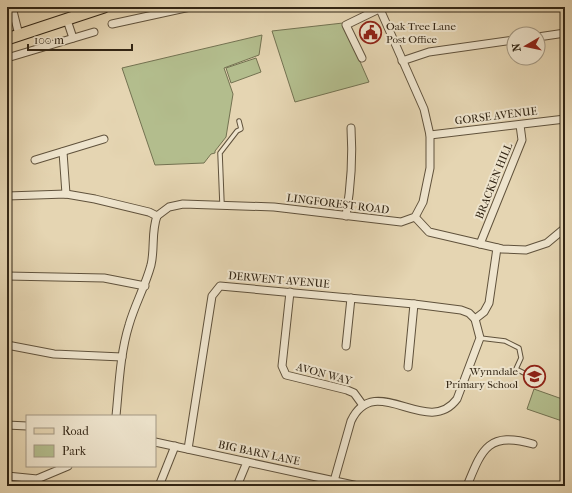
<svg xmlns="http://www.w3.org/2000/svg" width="572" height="493" font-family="'IM FELL French Canon',serif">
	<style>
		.green { fill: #b3bd8d; stroke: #737251 }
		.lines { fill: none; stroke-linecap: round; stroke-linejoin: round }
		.lane-casing { stroke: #60523c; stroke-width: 5.5 }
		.street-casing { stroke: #60523c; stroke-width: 9 }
		.primary-casing { stroke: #332615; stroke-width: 13 }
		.lane { stroke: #eee4cd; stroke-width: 3.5 }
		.street { stroke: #eee4cd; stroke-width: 7 }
		.primary { stroke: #e5d5b2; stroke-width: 11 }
		.labels { text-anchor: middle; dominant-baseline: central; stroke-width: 4; stroke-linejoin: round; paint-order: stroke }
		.poi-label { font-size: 11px; fill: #332615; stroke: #eee4cd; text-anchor: start }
		.street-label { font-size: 11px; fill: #332615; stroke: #eee4cd }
	</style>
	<rect width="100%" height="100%" fill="#e5d5b2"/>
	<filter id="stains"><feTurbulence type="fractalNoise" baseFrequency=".005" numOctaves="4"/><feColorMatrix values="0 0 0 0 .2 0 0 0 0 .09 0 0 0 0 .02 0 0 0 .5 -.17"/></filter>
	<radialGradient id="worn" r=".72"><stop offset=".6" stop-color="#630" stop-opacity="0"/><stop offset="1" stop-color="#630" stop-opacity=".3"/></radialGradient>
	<g class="green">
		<path d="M343 23 369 82 295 102 272 31Z"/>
		<path d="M262 35 259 55 224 68 233 94 226 137 215 151V153L211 154 204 163 155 165 122 68Z"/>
		<path d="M256 58 261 72 231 83 226 68Z"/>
		<path d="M534 389 565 400V422L527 409Z"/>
	</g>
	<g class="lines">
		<defs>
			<g id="lane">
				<path d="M222 204 220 153 237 131 241 129 239 121"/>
				<path d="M480 338 505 341 519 348 521 358 516 369 524 373"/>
			</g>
			<g id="street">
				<path d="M12 7 19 35"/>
				<path d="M67 20 73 38"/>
				<path d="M112 24 190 7"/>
				<path d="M538 37 565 33"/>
				<path d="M7 58 94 32"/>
				<path d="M362 58 346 25 379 9"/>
				<path d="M402 61 429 52 514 40"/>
				<path d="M430 135 565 119"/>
				<path d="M63 152 66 194"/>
				<path d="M35 160 104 139"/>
				<path d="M7 196 66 194 95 199 149 212 157 216"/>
				<path d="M157 216 169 207 183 204 274 207 401 222 415 217 423 202 430 168V135L424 109 379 7"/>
				<path d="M346 216C351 186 353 158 351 128"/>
				<path d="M415 217 429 232 502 249 526 250 547 243 565 228"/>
				<path d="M480 244 522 140 520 125"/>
				<path d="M7 276 104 278 145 286"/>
				<path d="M290 292 282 366 286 375 347 390 354 393 362 404"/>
				<path d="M7 345 54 354 122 357"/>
				<path d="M346 346 351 298"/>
				<path d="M408 367 414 304"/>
				<path d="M116 416C119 386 120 354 129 325 135 304 145 287 151 265 155 248 151 233 157 216"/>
				<path d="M7 425 27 426"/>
				<path d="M155 442 358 486"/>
				<path d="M188 449 212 296 220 286 414 304 461 310 469 313 475 319"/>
				<path d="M7 476 37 479 68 466"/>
				<path d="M334 481 351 421C375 370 427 439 457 399L480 338 475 319 484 312 489 303 497 248"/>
				<path d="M159 486 175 446"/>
				<path d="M237 486 247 462"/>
				<path d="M467 486C482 449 488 431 533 444"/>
			</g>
			<path id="primary" d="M7 39 104 7"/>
		</defs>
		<use href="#lane" class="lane-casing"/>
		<use href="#street" class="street-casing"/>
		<use href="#primary" class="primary-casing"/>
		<use href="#lane" class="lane"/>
		<use href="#street" class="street"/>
		<use href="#primary" class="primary"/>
	</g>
	<defs>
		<symbol id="civic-ring" viewBox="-11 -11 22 22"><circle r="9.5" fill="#eee4cd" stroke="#8f2418" stroke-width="1.5"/><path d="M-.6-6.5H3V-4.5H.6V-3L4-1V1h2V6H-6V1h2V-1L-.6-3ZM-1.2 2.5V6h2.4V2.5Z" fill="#8f2418"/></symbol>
		<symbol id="school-ring" viewBox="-11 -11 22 22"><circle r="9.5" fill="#eee4cd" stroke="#8f2418" stroke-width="1.5"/><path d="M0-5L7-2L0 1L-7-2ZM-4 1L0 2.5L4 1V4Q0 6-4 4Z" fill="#8f2418"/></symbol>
	</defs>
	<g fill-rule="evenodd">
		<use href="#civic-ring" x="358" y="20" width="25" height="25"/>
		<use href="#school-ring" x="522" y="364" width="25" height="25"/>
	</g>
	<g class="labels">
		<g class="poi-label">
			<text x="386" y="26">Oak Tree Lane<tspan x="386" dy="13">Post Office</tspan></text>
			<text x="518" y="371" text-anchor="end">Wynndale<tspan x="518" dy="13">Primary School</tspan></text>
		</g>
		<g class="street-label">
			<text transform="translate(496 116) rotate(-7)">GORSE AVENUE</text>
			<text transform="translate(494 181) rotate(-68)">BRACKEN HILL</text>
			<text transform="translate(338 204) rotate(7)">LINGFOREST ROAD</text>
			<text transform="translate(279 280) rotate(5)">DERWENT AVENUE</text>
			<text transform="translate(324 374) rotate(15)">AVON WAY</text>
			<text transform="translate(259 453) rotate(12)">BIG BARN LANE</text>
		</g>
	</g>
	<rect width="572" height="493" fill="none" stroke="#e5d5b2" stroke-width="24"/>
	<rect x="8" y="8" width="556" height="477" fill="none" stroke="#332615" stroke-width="2"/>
	<rect x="12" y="12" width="548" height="469" fill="none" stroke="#332615"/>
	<rect x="26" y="415" width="130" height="52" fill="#eee4cd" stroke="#a39883"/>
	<rect x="34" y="428" width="20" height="6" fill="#e5d5b2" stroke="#a39883"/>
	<text x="62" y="435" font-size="12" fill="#332615">Road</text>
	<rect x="34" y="445" width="20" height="12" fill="#b3bd8d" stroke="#a39883"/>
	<text x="62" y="455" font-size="12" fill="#332615">Park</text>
	<g transform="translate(526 46) rotate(261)"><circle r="19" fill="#eee4cd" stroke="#a39883"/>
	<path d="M0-3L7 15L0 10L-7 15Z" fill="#8f2418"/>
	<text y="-6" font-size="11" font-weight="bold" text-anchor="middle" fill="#332615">N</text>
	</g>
	<path d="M28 44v6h104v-6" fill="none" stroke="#332615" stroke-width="2"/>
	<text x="34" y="44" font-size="12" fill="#332615" stroke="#eee4cd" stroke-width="3" paint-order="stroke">100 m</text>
	<rect width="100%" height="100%" filter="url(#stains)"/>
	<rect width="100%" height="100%" fill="url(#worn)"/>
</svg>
